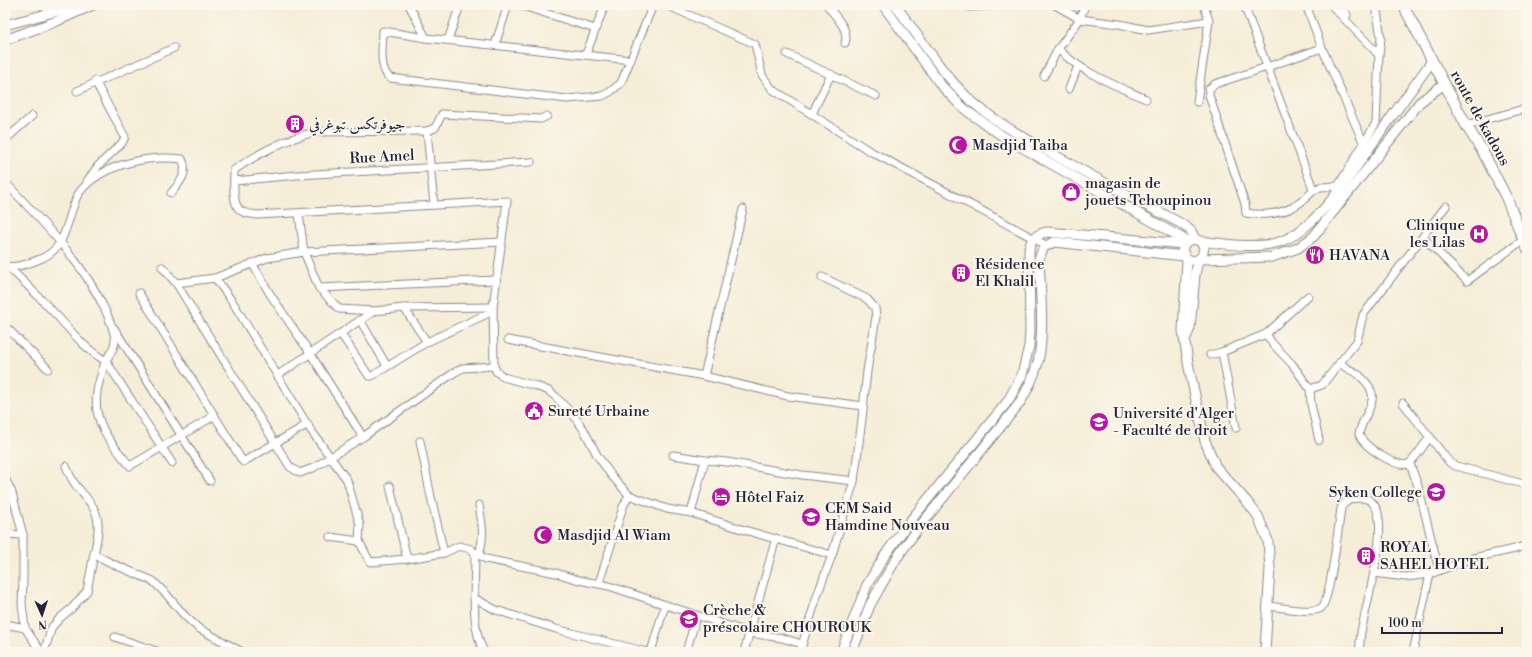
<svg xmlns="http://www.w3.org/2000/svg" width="1532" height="657" font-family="'Libre Bodoni',Amiri,serif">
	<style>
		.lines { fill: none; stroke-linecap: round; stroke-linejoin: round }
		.minor-casing { stroke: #8c8889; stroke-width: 9 }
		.tertiary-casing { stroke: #8c8889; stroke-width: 11 }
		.secondary-casing { stroke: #8c8889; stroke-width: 12 }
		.minor { stroke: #fff; stroke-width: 7 }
		.tertiary { stroke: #fff; stroke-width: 9 }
		.secondary { stroke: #fff; stroke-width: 10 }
		.labels { text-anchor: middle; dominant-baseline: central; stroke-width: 4; stroke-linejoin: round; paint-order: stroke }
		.street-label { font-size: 15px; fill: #22223b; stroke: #fbf7ec }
		.poi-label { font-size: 15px; fill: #22223b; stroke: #fbf7ec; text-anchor: start }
	</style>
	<rect width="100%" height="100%" fill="#fbf7ec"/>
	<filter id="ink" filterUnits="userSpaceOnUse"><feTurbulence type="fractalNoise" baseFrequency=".025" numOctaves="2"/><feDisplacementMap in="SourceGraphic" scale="8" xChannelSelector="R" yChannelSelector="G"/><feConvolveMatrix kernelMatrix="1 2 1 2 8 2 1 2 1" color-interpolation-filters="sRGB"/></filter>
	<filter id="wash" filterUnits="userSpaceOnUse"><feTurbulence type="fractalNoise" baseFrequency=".012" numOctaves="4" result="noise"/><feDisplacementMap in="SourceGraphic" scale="16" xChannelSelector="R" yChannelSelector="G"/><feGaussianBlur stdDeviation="0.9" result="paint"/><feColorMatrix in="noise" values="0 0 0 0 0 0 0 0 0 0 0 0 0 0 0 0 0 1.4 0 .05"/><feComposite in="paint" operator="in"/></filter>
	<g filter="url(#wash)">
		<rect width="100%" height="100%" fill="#f5edd7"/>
	</g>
	<g filter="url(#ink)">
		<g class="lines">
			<defs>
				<g id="minor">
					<path d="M409 5 426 38"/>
					<path d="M520 5 595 29"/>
					<path d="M644 5 652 8"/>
					<path d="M666 5 755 44 762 75 772 89 868 150 1046 245"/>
					<path d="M827 5C834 16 850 28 845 43"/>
					<path d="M968 5 969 7 1002 5"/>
					<path d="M1055 5 1080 19 1119 24 1148 30 1209 21"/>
					<path d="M1244 5 1312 186 1313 191 1320 187 1338 186 1376 123 1379 55 1381 38 1376 5"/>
					<path d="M1306 5 1322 48 1364 144"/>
					<path d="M1331 5 1379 55"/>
					<path d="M1339 5 1347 15"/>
					<path d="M448 40 460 5"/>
					<path d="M495 45 508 5"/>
					<path d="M1058 49C1082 73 1115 85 1146 99"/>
					<path d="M586 54 605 5"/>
					<path d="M787 54 876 96"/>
					<path d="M631 60 426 38 383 31C383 44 378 69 390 78L567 99 602 96 610 92 621 83 653 5"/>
					<path d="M1044 76 1058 49 1080 19 1085 5"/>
					<path d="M1069 89 1078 66"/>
					<path d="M77 91 174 48"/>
					<path d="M1197 102 1209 21 1204 5"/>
					<path d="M812 114 831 74"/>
					<path d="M547 116 541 119 442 114 435 128 427 131 317 132C288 137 259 153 234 170 234 180 232 202 239 209 243 214 251 214 257 215L507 201 493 307 494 366 496 371 503 377 536 386 549 391 556 397 574 416 584 430 597 455 611 475 629 495 667 509 691 513 748 531 832 555"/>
					<path d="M1466 125 1527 108"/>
					<path d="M427 131 434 205"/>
					<path d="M5 140 32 116"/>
					<path d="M87 181 98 166 122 143 125 137 95 81"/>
					<path d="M234 181 297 175 531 162"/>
					<path d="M5 182C43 223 84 262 107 314 110 322 115 332 115 340 115 350 107 356 104 365 102 374 98 383 97 392 92 423 112 444 130 466L214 416"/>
					<path d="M1313 191C1307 197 1301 203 1293 207 1280 214 1261 216 1246 213L1245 204 1209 95V89L1215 84 1267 67 1322 48"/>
					<path d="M299 214 304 252 319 288 339 309 374 311 404 308 493 307"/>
					<path d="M1423 237 1467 281 1523 240"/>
					<path d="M252 263 270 294 310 353 363 437"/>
					<path d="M5 266C15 268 25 265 35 261 64 251 64 233 73 207 75 202 76 197 79 193 100 164 149 155 182 159 189 172 180 183 171 193"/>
					<path d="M7 266C26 283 43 301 60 319 74 335 87 350 106 361L172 463"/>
					<path d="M162 267 176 283 290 467 300 473 313 468 363 437 455 372 463 368 494 366"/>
					<path d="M215 278 232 301 310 429 347 480 360 525 359 541 370 562 407 559 444 553 459 546 471 549 474 552 486 559 556 573 579 580 609 586 750 633 782 638 802 644"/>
					<path d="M176 283 215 278 267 258 304 252 502 242"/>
					<path d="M319 288 496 280"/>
					<path d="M139 293 243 462 308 424"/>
					<path d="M404 308 427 342"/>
					<path d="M360 320 387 366"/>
					<path d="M5 326 48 369"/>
					<path d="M114 328 210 481"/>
					<path d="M341 334 369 376H372L427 342 493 311"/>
					<path d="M1266 334 1272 343 1292 364 1310 389 1311 404 1319 440"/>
					<path d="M508 340 704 376 788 396 863 406"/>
					<path d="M1222 352 1236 428"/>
					<path d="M1210 355 1222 352 1266 334 1308 296"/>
					<path d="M1340 362C1344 369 1354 370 1360 376 1386 399 1364 409 1359 434 1362 446 1396 468 1408 464 1413 462 1425 443 1430 437"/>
					<path d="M278 375 374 311"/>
					<path d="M704 376 743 209"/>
					<path d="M1310 389 1322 385 1357 341 1363 315 1446 206"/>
					<path d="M1403 403 1450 463 1456 466 1527 485"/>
					<path d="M420 441 431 497 444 553"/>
					<path d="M673 455 705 460 727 462 802 475 854 481"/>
					<path d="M1410 464 1418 486 1439 570"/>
					<path d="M66 466C69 474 72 481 78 488 84 495 91 502 95 511 101 524 97 540 94 554"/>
					<path d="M5 478 12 493 23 535V579L22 604 25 628 41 652"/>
					<path d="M390 486 407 559"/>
					<path d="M479 505C482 524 485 535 479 554L475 555C475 583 470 627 484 652"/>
					<path d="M691 513 705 460"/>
					<path d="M5 534 23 535"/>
					<path d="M330 537 359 541"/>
					<path d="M599 583 623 507 629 495"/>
					<path d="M474 598 496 610 556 629 647 652 651 650 653 645 665 605"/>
					<path d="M1268 606C1279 607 1312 614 1321 608 1330 602 1339 523 1341 508 1345 501 1351 498 1359 498 1391 496 1377 555 1374 573"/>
					<path d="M5 624 25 628"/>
					<path d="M115 637 159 652"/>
					<path d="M44 652 52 627 60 618 72 608 87 591 94 554 113 564 153 581 167 595 184 615 198 628 242 652"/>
					<path d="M686 652 697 615"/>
					<path d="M744 652 776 538"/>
					<path d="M800 652 817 596 832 555 854 481 862 419 867 371 876 317 875 308 867 299 822 277"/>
					<path d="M1359 652 1361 632 1374 573 1406 577 1430 574 1473 558 1515 549 1527 545"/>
					<path d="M1413 652 1430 574"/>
				</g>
				<g id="tertiary">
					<path d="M883 5 941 85 960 105 971 114 1004 137 1187 241"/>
					<path d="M895 5C919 36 940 71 968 98 993 121 1023 137 1051 153 1095 178 1138 201 1182 224L1191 231 1195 239"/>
					<path d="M5 25 69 8 76 5"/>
					<path d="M5 40 57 21 93 5"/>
					<path d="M1201 241C1226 244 1254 249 1279 242 1317 230 1353 171 1375 140 1394 114 1413 87 1432 61"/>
					<path d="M1187 259 1183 331 1189 368 1205 441 1216 467 1248 503 1258 516 1268 541 1270 568 1265 652"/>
					<path d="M1200 259 1272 257 1298 248 1314 236 1420 102 1444 84"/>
					<path d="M1185 340 1190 328 1195 275 1198 260"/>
					<path d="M841 652 867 585 885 555 906 526 1008 401 1022 375 1029 346 1030 332 1029 251C1030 240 1036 234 1047 232L1184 244C1191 237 1200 238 1204 247L1202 257 1195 261 1187 259 1182 251 1184 244"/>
					<path d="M852 652 870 605 896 559 916 531 1019 404C1027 391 1034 377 1038 362 1045 331 1040 290 1039 258L1044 247 1054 242 1184 256"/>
				</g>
				<path id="secondary" d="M1403 5 1466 125 1483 152 1506 197 1527 248"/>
			</defs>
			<use href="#minor" class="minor-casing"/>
			<use href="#tertiary" class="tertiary-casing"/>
			<use href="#secondary" class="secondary-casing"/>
			<use href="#minor" class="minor"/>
			<use href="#tertiary" class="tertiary"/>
			<use href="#secondary" class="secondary"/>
		</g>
	</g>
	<defs>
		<symbol id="building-disc" viewBox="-11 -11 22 22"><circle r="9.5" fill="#b5179e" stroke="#fbf7ec"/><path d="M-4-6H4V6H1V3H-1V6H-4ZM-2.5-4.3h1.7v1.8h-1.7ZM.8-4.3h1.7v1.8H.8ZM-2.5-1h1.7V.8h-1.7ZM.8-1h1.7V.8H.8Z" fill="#fff"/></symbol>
		<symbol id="mosque-disc" viewBox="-11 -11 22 22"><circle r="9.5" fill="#b5179e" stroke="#fbf7ec"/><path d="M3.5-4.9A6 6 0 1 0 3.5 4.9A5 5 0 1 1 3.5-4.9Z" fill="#fff"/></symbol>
		<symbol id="shop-disc" viewBox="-11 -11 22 22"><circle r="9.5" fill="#b5179e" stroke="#fbf7ec"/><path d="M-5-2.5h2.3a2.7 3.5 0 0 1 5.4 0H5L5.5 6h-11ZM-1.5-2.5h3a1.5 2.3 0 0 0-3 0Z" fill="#fff"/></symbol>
		<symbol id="hospital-disc" viewBox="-11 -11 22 22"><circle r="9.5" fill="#b5179e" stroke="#fbf7ec"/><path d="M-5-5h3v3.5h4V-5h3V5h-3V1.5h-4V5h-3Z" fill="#fff"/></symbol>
		<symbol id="restaurant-disc" viewBox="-11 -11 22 22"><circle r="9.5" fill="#b5179e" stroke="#fbf7ec"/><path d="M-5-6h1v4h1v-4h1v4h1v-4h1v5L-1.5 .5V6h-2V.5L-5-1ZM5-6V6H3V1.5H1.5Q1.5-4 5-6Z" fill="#fff"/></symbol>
		<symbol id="civic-disc" viewBox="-11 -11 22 22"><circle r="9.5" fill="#b5179e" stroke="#fbf7ec"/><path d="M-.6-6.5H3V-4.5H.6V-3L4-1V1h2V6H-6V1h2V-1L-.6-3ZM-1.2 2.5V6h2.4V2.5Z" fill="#fff"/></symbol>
		<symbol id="university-disc" viewBox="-11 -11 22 22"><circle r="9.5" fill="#b5179e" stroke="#fbf7ec"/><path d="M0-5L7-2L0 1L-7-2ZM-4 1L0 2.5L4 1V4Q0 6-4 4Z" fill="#fff"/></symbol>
		<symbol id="school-disc" viewBox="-11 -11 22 22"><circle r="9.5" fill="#b5179e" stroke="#fbf7ec"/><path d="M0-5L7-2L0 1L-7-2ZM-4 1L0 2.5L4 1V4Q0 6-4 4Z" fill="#fff"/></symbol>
		<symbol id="hotel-disc" viewBox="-11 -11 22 22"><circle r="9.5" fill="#b5179e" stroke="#fbf7ec"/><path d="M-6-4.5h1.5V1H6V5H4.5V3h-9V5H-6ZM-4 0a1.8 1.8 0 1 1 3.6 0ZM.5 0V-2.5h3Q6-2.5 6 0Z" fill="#fff"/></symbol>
	</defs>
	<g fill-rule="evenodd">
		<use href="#building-disc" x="284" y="113" width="22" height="22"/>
		<use href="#mosque-disc" x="947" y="134" width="22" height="22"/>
		<use href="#shop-disc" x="1060" y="181" width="22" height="22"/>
		<use href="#hospital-disc" x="1468" y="223" width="22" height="22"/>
		<use href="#restaurant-disc" x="1304" y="244" width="22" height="22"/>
		<use href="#building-disc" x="950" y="262" width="22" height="22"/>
		<use href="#civic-disc" x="523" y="400" width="22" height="22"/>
		<use href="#university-disc" x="1088" y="411" width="22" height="22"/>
		<use href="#school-disc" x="1425" y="481" width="22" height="22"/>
		<use href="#hotel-disc" x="710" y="486" width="22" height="22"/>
		<use href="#school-disc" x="800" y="506" width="22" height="22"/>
		<use href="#mosque-disc" x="532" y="524" width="22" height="22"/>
		<use href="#building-disc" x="1355" y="545" width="22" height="22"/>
		<use href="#school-disc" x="678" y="608" width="22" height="22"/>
	</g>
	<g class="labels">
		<g class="street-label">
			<text transform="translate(1480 118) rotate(61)">route de kadous</text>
			<text transform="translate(382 157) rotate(-3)">Rue Amel</text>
		</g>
		<g class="poi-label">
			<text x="309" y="124">جيوفرتكس تبوغرفي</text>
			<text x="972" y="145">Masdjid Taiba</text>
			<text x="1085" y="183">magasin de<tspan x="1085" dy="17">jouets Tchoupinou</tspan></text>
			<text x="1465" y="225" text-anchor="end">Clinique<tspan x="1465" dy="17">les Lilas</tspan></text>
			<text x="1329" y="255">HAVANA</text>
			<text x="975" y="264">Résidence<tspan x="975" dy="17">El Khalil</tspan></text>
			<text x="548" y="411">Sureté Urbaine</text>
			<text x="1113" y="413">Université d'Alger<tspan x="1113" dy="17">- Faculté de droit</tspan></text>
			<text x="1422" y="492" text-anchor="end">Syken College</text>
			<text x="735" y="497">Hôtel Faiz</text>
			<text x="825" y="508">CEM Said<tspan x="825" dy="17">Hamdine Nouveau</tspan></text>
			<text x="557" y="535">Masdjid Al Wiam</text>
			<text x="1380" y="547">ROYAL<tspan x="1380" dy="17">SAHEL HOTEL</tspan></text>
			<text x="703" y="610">Crèche &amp;<tspan x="703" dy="17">préscolaire CHOUROUK</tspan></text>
		</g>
	</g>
	<rect width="1532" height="657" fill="none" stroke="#fbf7ec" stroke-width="20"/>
	<g transform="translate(42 615) rotate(177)" stroke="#fbf7ec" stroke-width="3" paint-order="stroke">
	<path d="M0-3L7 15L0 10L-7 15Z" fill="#22223b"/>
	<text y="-6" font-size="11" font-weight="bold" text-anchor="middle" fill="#22223b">N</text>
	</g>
	<path d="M1382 627v6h120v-6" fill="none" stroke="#22223b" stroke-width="2"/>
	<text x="1388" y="627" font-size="12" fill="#22223b" stroke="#fbf7ec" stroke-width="3" paint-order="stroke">100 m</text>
</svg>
